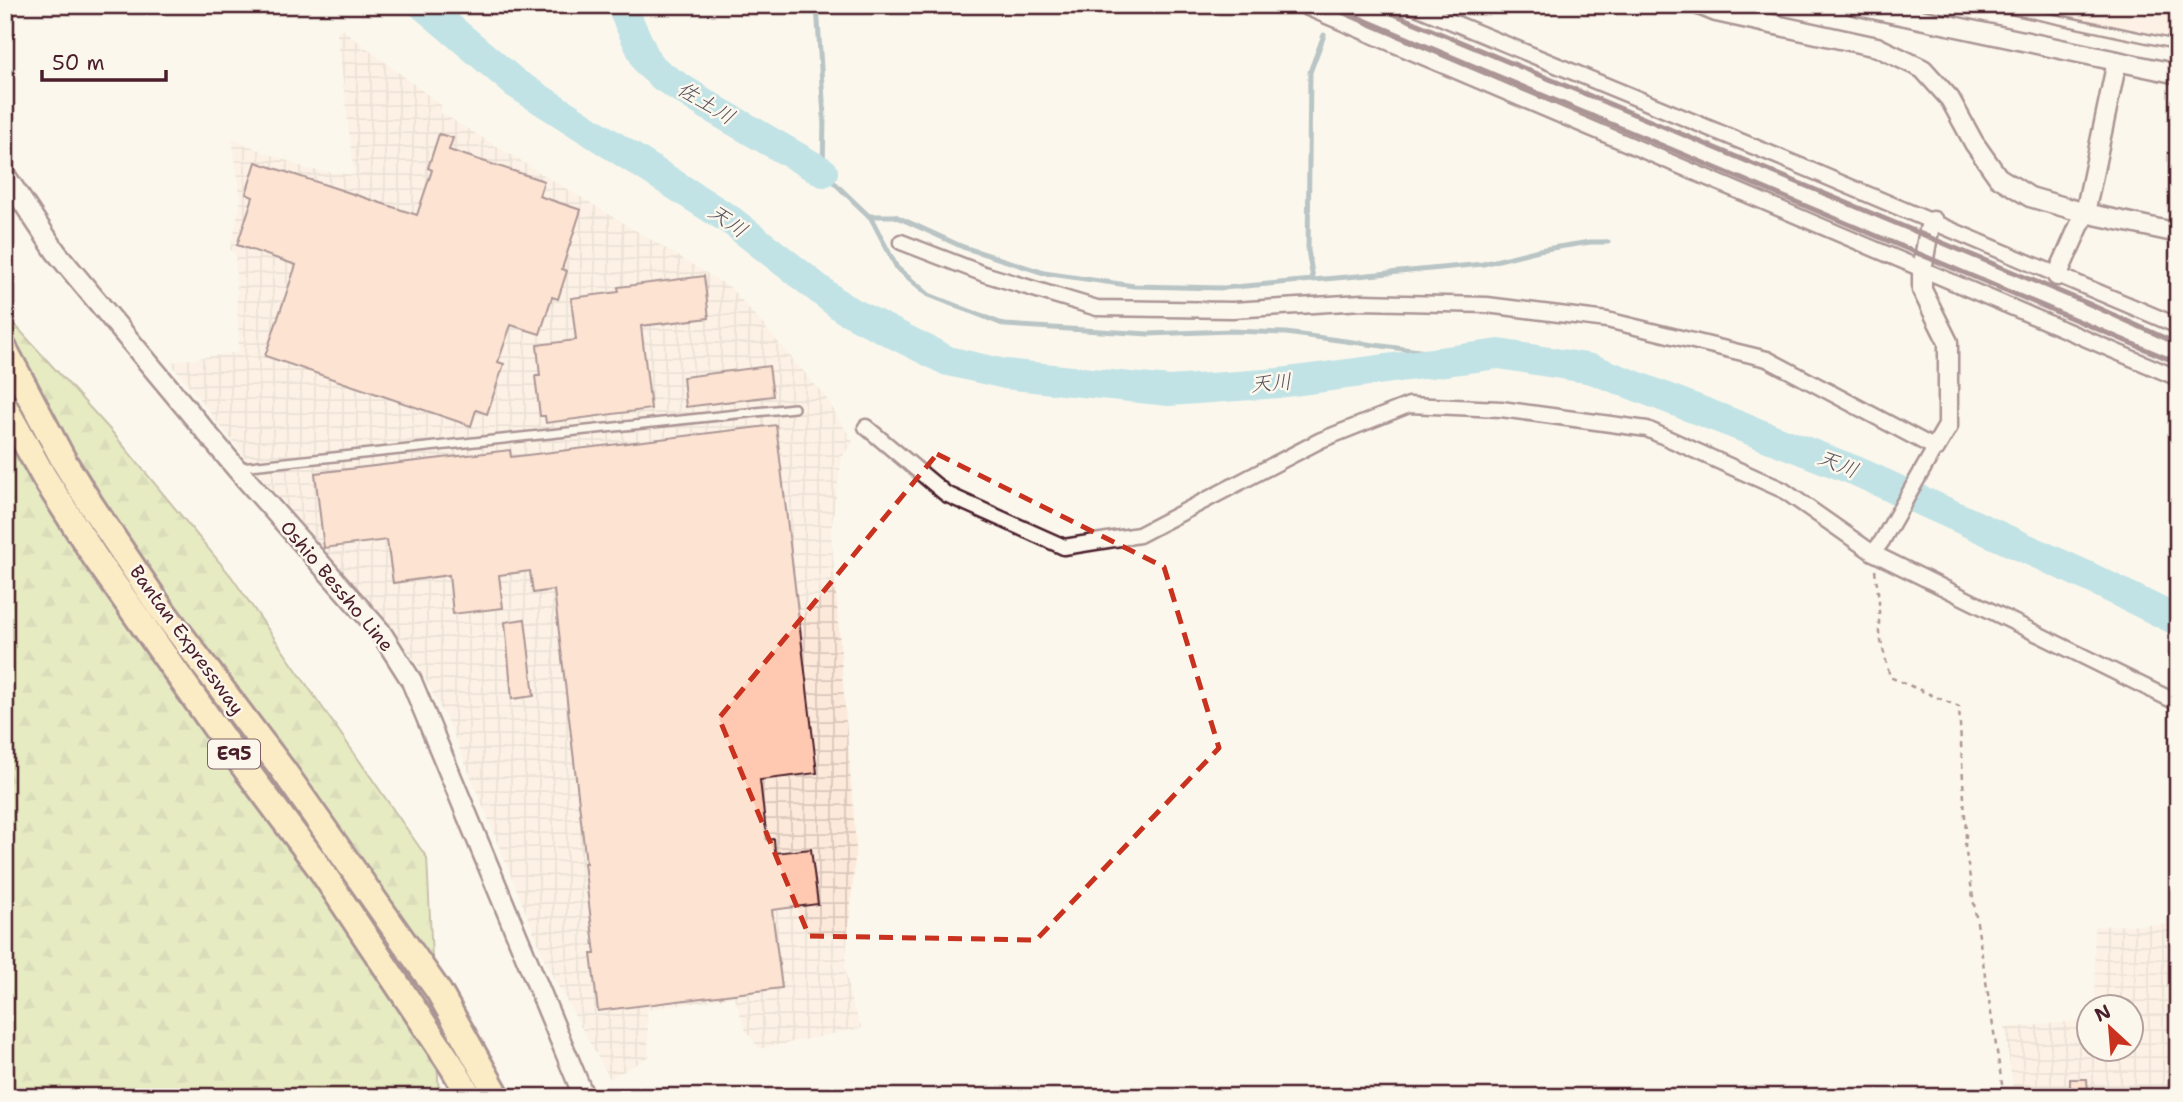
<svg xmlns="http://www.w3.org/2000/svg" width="2183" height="1102" font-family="'Shantell Sans','Klee One',sans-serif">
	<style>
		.built { fill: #fce9da }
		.industrial { fill: url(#industrial-grid) }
		.forest { fill: url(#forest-firs); stroke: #8c7d5d; stroke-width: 2 }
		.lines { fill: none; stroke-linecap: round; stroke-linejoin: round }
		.stream { stroke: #698595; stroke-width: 5 }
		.river { stroke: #7dc9dc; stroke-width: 30 }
		.building { fill: #fec9b0; stroke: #4a1f2b; stroke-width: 2 }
		.service-casing { stroke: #4a1f2b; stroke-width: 12 }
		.minor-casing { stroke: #4a1f2b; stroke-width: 19 }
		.tertiary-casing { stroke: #4a1f2b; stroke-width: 23 }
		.secondary-casing { stroke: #4a1f2b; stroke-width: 24 }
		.motorway-casing { stroke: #4a1f2b; stroke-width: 30 }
		.path { stroke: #4a1f2b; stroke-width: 2.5; stroke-dasharray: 5 5; stroke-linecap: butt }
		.service { stroke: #fbf7ec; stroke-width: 7 }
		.minor { stroke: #fbf7ec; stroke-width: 14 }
		.tertiary { stroke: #fbf7ec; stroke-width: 18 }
		.secondary { stroke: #fbf7ec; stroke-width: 19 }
		.motorway { stroke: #fcde96; stroke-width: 24 }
		.rail { stroke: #4a1f2b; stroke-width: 5 }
		.marked { fill: none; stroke: #c8321e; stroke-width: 5; stroke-dasharray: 14 9; stroke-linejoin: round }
		.labels { text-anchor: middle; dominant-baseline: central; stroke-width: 5; stroke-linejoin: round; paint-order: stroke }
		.shield { fill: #fbf7ec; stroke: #7f6065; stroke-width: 2 }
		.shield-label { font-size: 18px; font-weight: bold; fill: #4a1f2b }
		.street-label { font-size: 19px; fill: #4a1f2b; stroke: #fbf7ec }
		.water-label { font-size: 21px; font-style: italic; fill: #595260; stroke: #fbf7ec }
	</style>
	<defs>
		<pattern id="industrial-grid" width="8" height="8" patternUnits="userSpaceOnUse" patternTransform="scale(1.75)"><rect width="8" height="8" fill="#fce9da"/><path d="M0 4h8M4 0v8" fill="none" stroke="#dac7bb"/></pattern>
		<pattern id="forest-firs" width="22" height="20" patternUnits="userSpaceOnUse" patternTransform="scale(1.75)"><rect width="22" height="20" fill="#cddb8f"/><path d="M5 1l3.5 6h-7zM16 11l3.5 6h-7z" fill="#b2bc7c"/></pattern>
	</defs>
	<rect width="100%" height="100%" fill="#fbf7ec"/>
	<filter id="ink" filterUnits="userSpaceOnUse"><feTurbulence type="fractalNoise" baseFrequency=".0143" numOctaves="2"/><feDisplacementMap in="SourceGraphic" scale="14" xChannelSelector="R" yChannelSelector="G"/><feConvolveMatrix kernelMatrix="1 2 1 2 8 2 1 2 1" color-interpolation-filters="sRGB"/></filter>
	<g filter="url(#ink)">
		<path class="built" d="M1958 5H2178V52Z"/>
		<g class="industrial">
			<path d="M341 28 441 105 440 112 731 288 825 396 853 442 842 457 831 531 856 846 845 967 851 1001 862 1028 759 1049 745 1029 734 997 647 1010 649 1057 610 1079 549 970 453 733 418 665 380 614 256 471 170 362 239 352 235 254 230 249 241 200 232 139 308 169 354 175 337 32Z"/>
			<path d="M2174 924 2178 963V1087H2174V1097H2014L2005 1028 2088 1020V1050H2130V1007H2095L2094 926Z"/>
		</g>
		<path class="forest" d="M5 314 112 432 231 576 427 858 439 1097H5Z"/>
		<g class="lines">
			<g class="stream">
				<path d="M817 5 824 117 823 172 871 218 897 268 929 295 1005 325 1149 334 1231 331 1286 333 1471 358"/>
				<path d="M869 216H895L963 247 1044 273 1134 286 1223 288 1347 277 1483 264 1539 250 1590 242H1608"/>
				<path d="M1313 279 1308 250 1310 72 1324 35"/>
			</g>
			<g class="river">
				<path d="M423 5 515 83 733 222 843 308 948 361 1005 374 1169 391 1279 383 1499 354 1592 369 1856 471 2091 578 2178 621"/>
				<path d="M621 5 648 64 663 77 717 111 823 172"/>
			</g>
		</g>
		<g class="building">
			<path d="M439 134 453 138 449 150 544 181 539 196 581 210 562 269 567 271 558 299 552 297 540 334 511 325 498 362 504 364 487 414 476 410 471 426 265 356 296 265 237 245 253 197 246 194 256 162 417 215 432 170 428 168Z"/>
			<path d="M704 276 709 318 641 326 651 409 546 423 545 416H540L535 376H540L537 345 576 340 571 298 619 292 618 287Z"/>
			<path d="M769 366 773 396 686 407 683 377Z"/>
			<path d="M776 425 817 773 760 780 767 840 774 839 775 853 811 849 818 904 772 910 782 988 598 1011 591 954H595L584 863H586L554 590 533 593 530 571 499 575 503 608 453 614 449 575 393 583 387 540 324 548 315 473 510 450 511 457Z"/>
			<path d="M525 619 534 696 512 699 505 622Z"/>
			<path d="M2070 1079H2087L2088 1093H2070Z"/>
		</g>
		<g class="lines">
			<defs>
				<g id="service">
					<path d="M1990 5 2178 45"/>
					<path d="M240 467 794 408"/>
				</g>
				<g id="minor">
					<path d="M1301 5 2178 378"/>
					<path d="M1411 5 1808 169 2178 326"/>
					<path d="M901 242 984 274 1097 308 1233 310 1362 302 1487 305 1607 320 1767 359 1935 448 1882 541 1873 553"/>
					<path d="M866 427 946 494 1064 547 1139 535 1321 440 1409 405 1501 409 1647 429 1783 490 1873 553 2178 703"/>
				</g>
				<g id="tertiary">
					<path d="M1699 5 1716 12 1877 47 1923 69 1950 99 1974 143 1998 177 2030 197 2085 213 2178 233"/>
					<path d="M1854 5 2178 74"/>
					<path d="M1933 221 1929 230 1922 270V290L1948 342V426L1935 448"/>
					<path d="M2057 276 2085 213 2117 61"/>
				</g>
				<path id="secondary" d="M5 175 56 252 236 468 380 631 411 680 584 1097"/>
				<g id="motorway">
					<path d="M5 350 65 463 91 505 159 606 283 770 439 992 498 1097"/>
					<path d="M5 407 44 477 95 557 224 740 319 867 452 1066 470 1097"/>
				</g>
			</defs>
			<use href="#service" class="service-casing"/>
			<use href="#minor" class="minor-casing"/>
			<use href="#tertiary" class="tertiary-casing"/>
			<use href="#secondary" class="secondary-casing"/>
			<use href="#motorway" class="motorway-casing"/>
			<path class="path" d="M1875 570 1879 599V633L1890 677 1959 707 1966 835 1965 846 2004 1097"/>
			<use href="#service" class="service"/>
			<use href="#minor" class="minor"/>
			<use href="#tertiary" class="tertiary"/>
			<use href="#secondary" class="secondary"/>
			<use href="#motorway" class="motorway"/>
			<g class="rail">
				<path d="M1329 5 2178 363"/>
				<path d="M1372 5 2087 303 2178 344"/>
			</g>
		</g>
	</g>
	<path d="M0 0H2183V1102H0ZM937 454 1164 567 1219 748 1036 940 809 936 719 718Z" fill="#fbf7ec" fill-opacity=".55" fill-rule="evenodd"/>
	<path class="marked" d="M937 454 1164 567 1219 748 1036 940 809 936 719 718Z"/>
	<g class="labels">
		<rect class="shield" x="208" y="739.5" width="52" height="29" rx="5"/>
		<g class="shield-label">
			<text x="234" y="754">E95</text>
		</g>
		<g class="street-label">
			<text transform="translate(337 586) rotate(50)">Oshio Bessho Line</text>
			<text transform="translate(187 640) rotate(54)">Bantan Expressway</text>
		</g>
		<g class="water-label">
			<text transform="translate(706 103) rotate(31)">佐土川</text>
			<text transform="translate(728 221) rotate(35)">天川</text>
			<text transform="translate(1271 383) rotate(-5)">天川</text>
			<text transform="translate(1838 464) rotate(22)">天川</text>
		</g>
	</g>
	<rect width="2183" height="1102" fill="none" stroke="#fbf7ec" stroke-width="28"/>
	<rect x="14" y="14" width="2155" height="1074" fill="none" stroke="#4a1f2b" stroke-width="2.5" filter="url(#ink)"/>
	<g transform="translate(2110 1028) rotate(334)"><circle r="33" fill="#fbf7ec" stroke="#b4a19f" stroke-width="2"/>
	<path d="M0-5L12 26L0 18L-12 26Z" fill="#c8321e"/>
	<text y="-10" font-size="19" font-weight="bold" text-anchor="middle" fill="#4a1f2b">N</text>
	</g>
	<path d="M42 70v10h124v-10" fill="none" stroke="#4a1f2b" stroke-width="3.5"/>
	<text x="52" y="70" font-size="21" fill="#4a1f2b" stroke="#fbf7ec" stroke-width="5" paint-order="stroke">50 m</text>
</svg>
